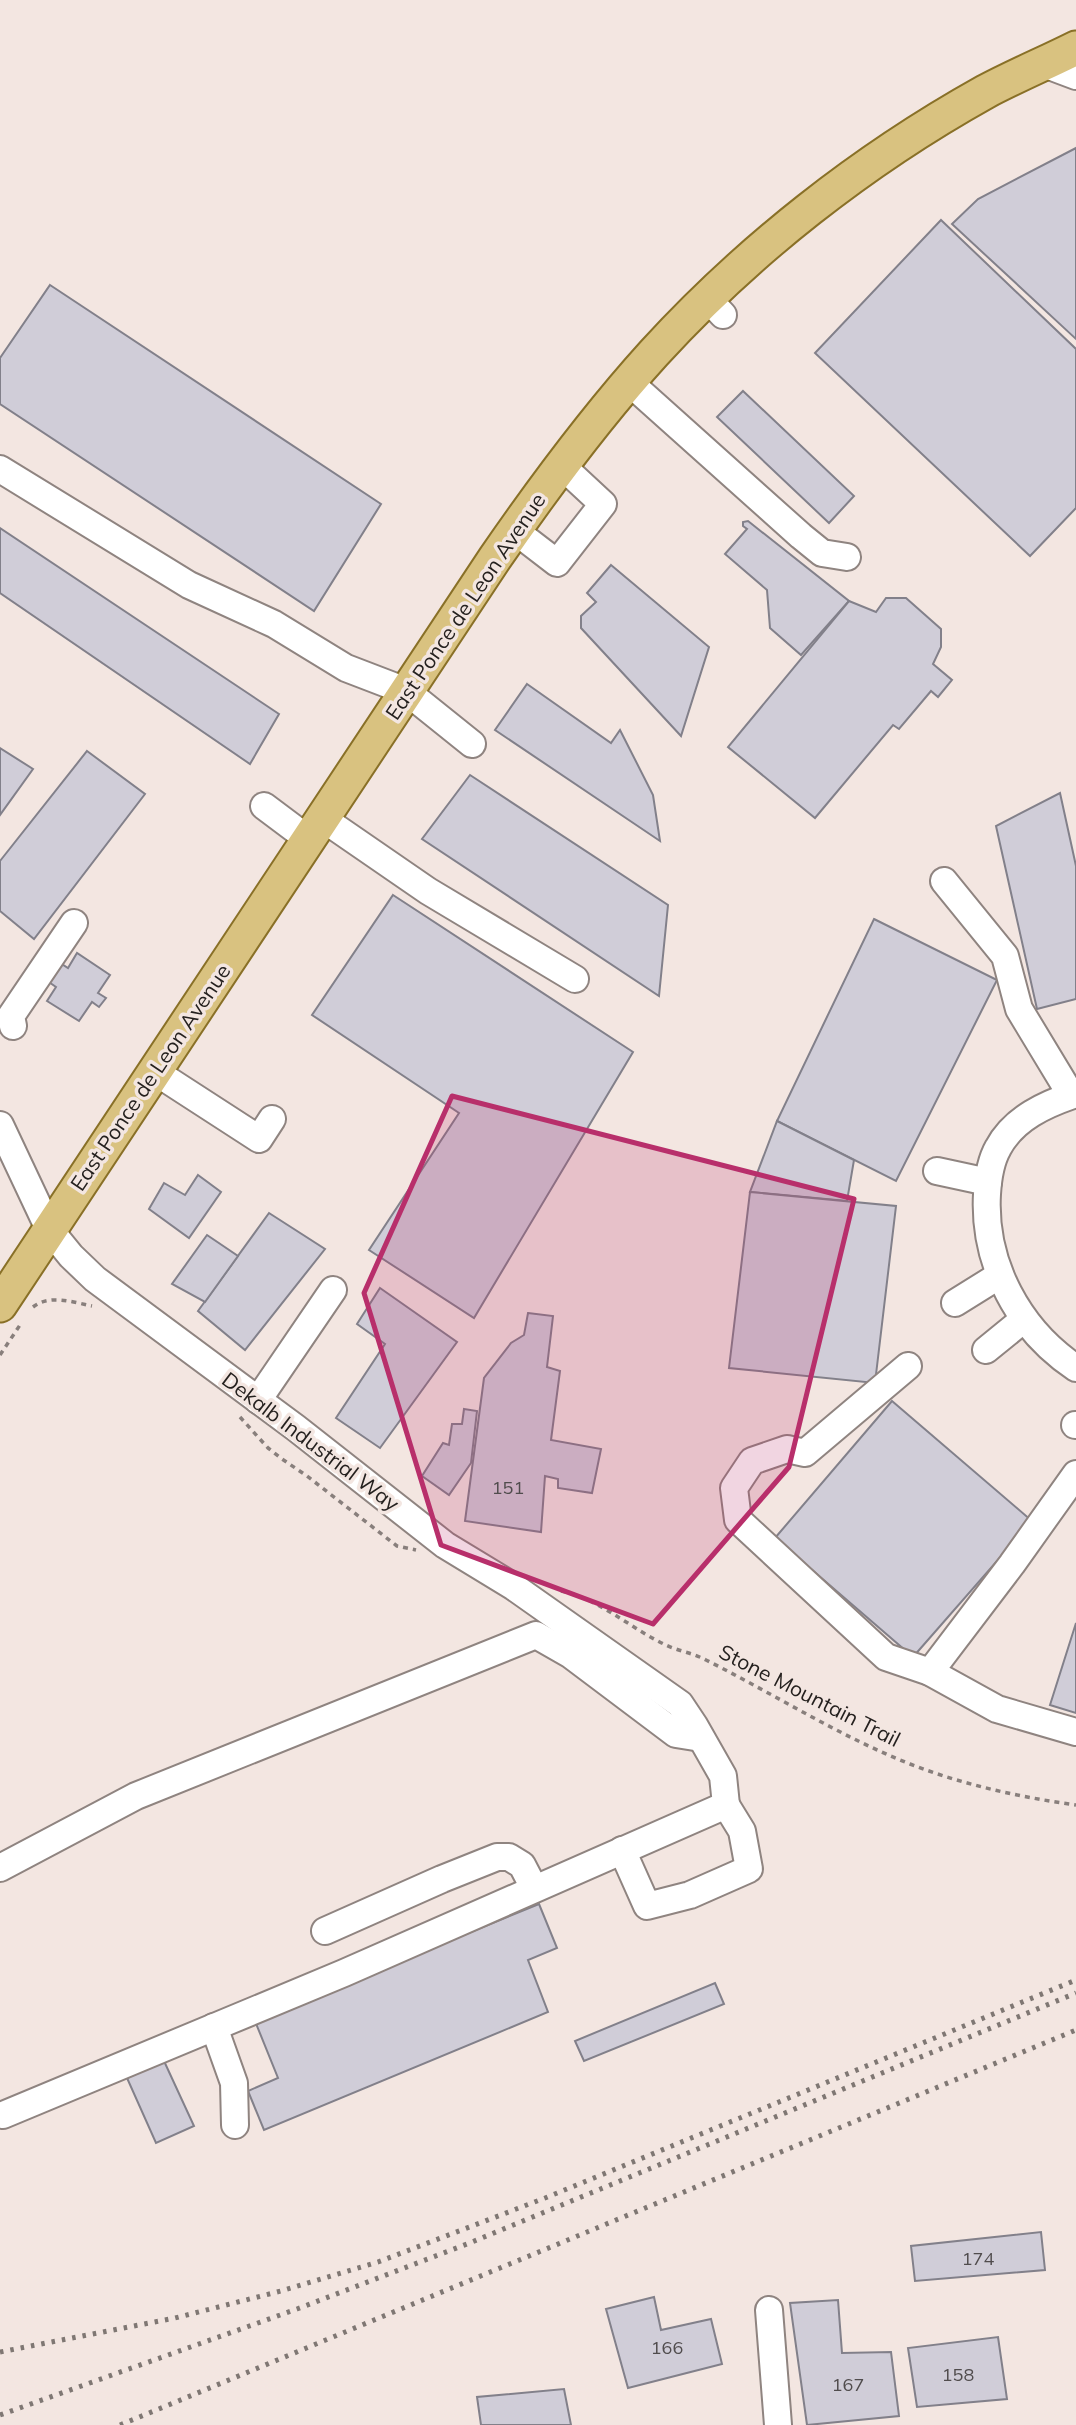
<svg xmlns="http://www.w3.org/2000/svg" width="1076" height="2425" font-family="Mulish,sans-serif">
	<style>
		.building { fill: #d0cdd8; stroke: #82808a; stroke-width: 2 }
		.lines { fill: none; stroke-linecap: round; stroke-linejoin: round }
		.minor-casing { stroke: #8f8480; stroke-width: 30 }
		.major-casing { stroke: #897027; stroke-width: 37 }
		.path { stroke: #887f7c; stroke-width: 3.5; stroke-dasharray: 5 5; stroke-linecap: butt }
		.minor { stroke: #fff; stroke-width: 26 }
		.major { stroke: #d9c280; stroke-width: 33 }
		.rail { stroke: #7f7773; stroke-width: 5; stroke-dasharray: 3.5 7; stroke-linecap: butt }
		.marked { fill: #b82f6b; fill-opacity: 0.2; stroke: #b82f6b; stroke-width: 5; stroke-linejoin: round }
		.labels { text-anchor: middle; dominant-baseline: central; stroke-width: 7; stroke-linejoin: round; paint-order: stroke }
		.number-label { font-size: 18px; fill: #504c4d }
		.street-label { font-size: 21px; fill: #25211f; stroke: #f3e6e1 }
	</style>
	<rect width="100%" height="100%" fill="#f3e6e1"/>
	<g class="building">
		<path d="M1076 148V339L952 224 978 199Z"/>
		<path d="M941 220 1076 349V508L1030 556 815 353Z"/>
		<path d="M50 285 381 504 314 611 0 404V358Z"/>
		<path d="M743 391 854 496 829 523 717 417Z"/>
		<path d="M748 521 849 601 801 655 770 628 767 590 725 554 747 529 743 526V522Z"/>
		<path d="M0 528 279 714 250 764 0 593Z"/>
		<path d="M611 565 709 647 681 736 581 628V616L596 602 587 593Z"/>
		<path d="M886 598H906L941 629V647L933 664 952 680 938 697 931 691 899 729 893 725 815 818 728 747 849 601 876 612Z"/>
		<path d="M527 684 611 743 620 730 653 795 660 841 495 730Z"/>
		<path d="M0 748 33 769 0 815Z"/>
		<path d="M87 751 145 794 34 939 0 911V861Z"/>
		<path d="M470 775 668 905 659 996 422 839Z"/>
		<path d="M1060 793 1076 866V999L1037 1009 996 826Z"/>
		<path d="M393 895 633 1052 474 1318 369 1250 459 1113 312 1015Z"/>
		<path d="M874 919 997 980 896 1181 777 1121Z"/>
		<path d="M45 953 68 968 77 953 110 975 98 993 106 998 99 1007 92 1002 79 1021 47 1001 56 987 33 971Z"/>
		<path d="M777 1121 854 1160 847 1201 750 1192Z"/>
		<path d="M198 1175 221 1192 189 1238 149 1209 164 1183 185 1195Z"/>
		<path d="M750 1192 896 1206 875 1383 729 1368Z"/>
		<path d="M269 1213 325 1249 245 1350 198 1311Z"/>
		<path d="M207 1235 238 1256 205 1302 172 1284Z"/>
		<path d="M380 1288 457 1342 380 1448 336 1418 385 1344 357 1324Z"/>
		<path d="M528 1313 553 1316 547 1367 560 1371 551 1440 601 1449 592 1493 558 1488V1479L545 1476 541 1532 465 1521 484 1378 511 1343 524 1335Z"/>
		<path d="M892 1401 1032 1521 913 1657 775 1538Z"/>
		<path d="M464 1409 477 1411 471 1463 449 1495 422 1476 443 1443 449 1445 452 1424H462Z"/>
		<path d="M1076 1623V1713L1050 1705Z"/>
		<path d="M539 1904 557 1948 528 1960 548 2012 264 2130 248 2091 278 2078 255 2021Z"/>
		<path d="M715 1983 724 2004 584 2061 575 2041Z"/>
		<path d="M164 2061 194 2126 156 2143 127 2078Z"/>
		<path d="M1041 2232 1045 2270 915 2281 911 2246Z"/>
		<path d="M654 2297 661 2330 711 2319 722 2364 628 2388 606 2309Z"/>
		<path d="M838 2300 842 2353 891 2352 899 2416 807 2425 790 2303Z"/>
		<path d="M998 2337 1007 2399 917 2407 908 2348Z"/>
		<path d="M564 2389 571 2425H481L477 2397Z"/>
	</g>
	<g class="lines">
		<defs>
			<g id="minor">
				<path d="M1044 64 1076 76"/>
				<path d="M708 299 723 315"/>
				<path d="M629 382 801 536 822 553 847 557"/>
				<path d="M0 469 189 585 274 624 346 668 406 691 472 744"/>
				<path d="M514 530 557 563 603 504 561 465"/>
				<path d="M264 806 308 839"/>
				<path d="M322 818 428 891 575 979"/>
				<path d="M944 881 1005 956 1019 1009 1071 1095"/>
				<path d="M13 1026 11 1016 74 923"/>
				<path d="M154 1071 259 1139 272 1119"/>
				<path d="M1076 1094C1046 1104 1014 1118 998 1148 990 1162 988 1178 987 1194 983 1264 1019 1330 1076 1368"/>
				<path d="M0 1125 49 1229 71 1256 95 1279 296 1428 445 1545 514 1587 680 1704 694 1725 723 1776 726 1805 344 1973 3 2115"/>
				<path d="M937 1171 988 1182"/>
				<path d="M955 1303 1000 1275"/>
				<path d="M986 1350 1024 1319"/>
				<path d="M908 1366 805 1453 787 1449 752 1461 734 1488 738 1520 886 1657 930 1672"/>
				<path d="M258 1400 333 1290"/>
				<path d="M1075 1425H1076"/>
				<path d="M1076 1474 1012 1564 930 1672 997 1709 1076 1732"/>
				<path d="M622 1850 647 1906 690 1895 749 1869 742 1831 726 1805"/>
				<path d="M0 1868 136 1796 536 1635 571 1655 676 1734 701 1738"/>
				<path d="M325 1931 442 1879 497 1857H509L522 1865 534 1888"/>
				<path d="M214 2027 234 2083 235 2125"/>
				<path d="M769 2310 778 2425"/>
			</g>
			<path id="major" d="M0 1305 495 558C544 487 595 418 654 353 748 250 863 160 985 92 1015 76 1046 63 1076 48"/>
		</defs>
		<use href="#minor" class="minor-casing"/>
		<use href="#major" class="major-casing"/>
		<g class="path">
			<path d="M33 1307C50 1294 72 1302 92 1306"/>
			<path d="M0 1355 22 1322"/>
			<path d="M240 1417 268 1448 282 1459 307 1476 397 1546 416 1550"/>
			<path d="M561 1591C600 1599 631 1629 666 1645 678 1651 693 1653 706 1660 774 1694 839 1736 910 1764 964 1785 1019 1797 1076 1805"/>
		</g>
		<use href="#minor" class="minor"/>
		<use href="#major" class="major"/>
		<g class="rail">
			<path d="M0 2352 175 2318 281 2291 378 2262 545 2198 1076 1980"/>
			<path d="M0 2415 297 2309 472 2242 1076 1993"/>
			<path d="M120 2425 1076 2030"/>
		</g>
	</g>
	<path class="marked" d="M452 1096 854 1199 789 1467 653 1624 441 1545 364 1293Z"/>
	<g class="labels">
		<g class="number-label">
			<text x="508" y="1487">151</text>
			<text x="978" y="2258">174</text>
			<text x="667" y="2347">166</text>
			<text x="958" y="2374">158</text>
			<text x="848" y="2384">167</text>
		</g>
		<g class="street-label">
			<text transform="translate(465 606) rotate(-56)">East Ponce de Leon Avenue</text>
			<text transform="translate(150 1077) rotate(-56)">East Ponce de Leon Avenue</text>
			<text transform="translate(311 1441) rotate(37)">Dekalb Industrial Way</text>
			<text transform="translate(810 1695) rotate(27)">Stone Mountain Trail</text>
		</g>
	</g>
</svg>
